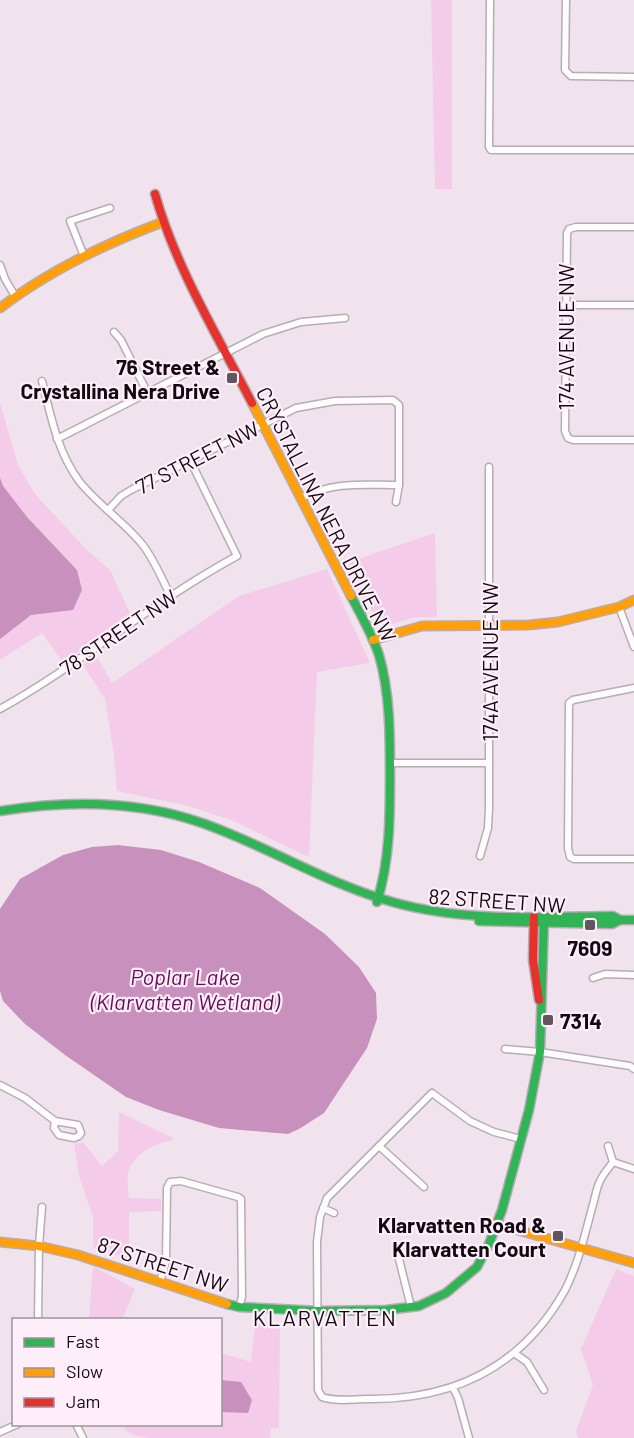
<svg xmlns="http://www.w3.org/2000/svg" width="634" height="1438" font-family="Barlow,sans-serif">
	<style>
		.green { fill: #f4ccea }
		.water { fill: #c890bc }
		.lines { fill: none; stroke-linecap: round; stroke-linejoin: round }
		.street-casing { stroke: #b7acb4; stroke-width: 9 }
		.fast-casing { stroke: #b7acb4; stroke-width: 11 }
		.slow-casing { stroke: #b7acb4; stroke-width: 11 }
		.jam-casing { stroke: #b7acb4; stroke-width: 11 }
		.street { stroke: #fdfbfc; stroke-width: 6 }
		.fast { stroke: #30b455; stroke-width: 8 }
		.slow { stroke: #ff9f0a; stroke-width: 8 }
		.jam { stroke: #e5322d; stroke-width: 8 }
		.poi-dot { fill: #60565d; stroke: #fdeef9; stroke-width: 2 }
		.labels { text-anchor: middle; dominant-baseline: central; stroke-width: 4.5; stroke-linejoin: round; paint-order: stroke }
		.street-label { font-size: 21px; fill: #120a10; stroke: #fdeef9 }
		.poi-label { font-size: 21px; font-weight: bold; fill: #120a10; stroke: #fdeef9; text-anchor: end }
		.water-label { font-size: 22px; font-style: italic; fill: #680b5b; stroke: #fdeef9 }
		.neighbourhood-label { font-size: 22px; letter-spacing: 1.5px; fill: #120a10; stroke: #fdeef9 }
	</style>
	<rect width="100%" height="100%" fill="#f0e3ed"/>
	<g class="green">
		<path d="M431 0H452V189H435Z"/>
		<path d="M0 403 18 465 35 494 87 550 110 570 130 613 63 663 42 633 0 660Z"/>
		<path d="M435 533 437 617H415L389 625 378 624 349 562Z"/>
		<path d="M327 569 370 663 317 672 309 857 231 820 188 806 117 791 114 756 105 699 83 665 96 655 112 683 239 596Z"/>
		<path d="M119 1112 175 1139C157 1144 132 1152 128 1174 127 1181 128 1191 129 1198L161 1199V1211L129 1212V1259L93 1247V1217L79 1176 74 1144 83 1142 102 1166 118 1151Z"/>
		<path d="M93 1266 135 1289 123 1317 128 1319H89Z"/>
		<path d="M616 1269 634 1276V1438H578L576 1431 593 1385 581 1349Z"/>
		<path d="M255 1323H280L279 1428H271L270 1438H148C138 1436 127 1435 122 1425L220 1424 221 1353 251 1362Z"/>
	</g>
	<g class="water">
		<path d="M0 478 3 486 27 517 77 570 82 590 73 610 31 615 0 639Z"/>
		<path d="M118 845 161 850 199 862 260 888 325 934 359 967 376 993 377 1019 367 1048 324 1113 299 1129 288 1134 219 1128 159 1110 126 1097 65 1055 25 1024 3 1001 0 991V909L20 879 63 855 92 847Z"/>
		<path d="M221 1380 241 1382 252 1400 248 1413 221 1412Z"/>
	</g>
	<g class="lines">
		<defs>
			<g id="street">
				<path d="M490 0 489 147 491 150H634"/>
				<path d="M566 0 565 70 571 76 634 77"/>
				<path d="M634 227H576L569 229 567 233 565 431 568 438 573 440H634"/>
				<path d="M84 256 70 221 110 208"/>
				<path d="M0 265 5 279 15 296"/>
				<path d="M565 305H634"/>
				<path d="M114 332 121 340 147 392"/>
				<path d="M42 381C51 416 57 451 79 481 97 504 123 521 142 544 154 559 162 579 171 597"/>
				<path d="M57 439 263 334 301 322 345 318"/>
				<path d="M301 498C334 481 363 485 399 485"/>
				<path d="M108 510 121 496 131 490 296 408 335 401 393 400 399 405V485L396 502"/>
				<path d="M619 607 634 647"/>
				<path d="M634 688 573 700 569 703 568 848 570 857 574 859H634"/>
				<path d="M0 709C82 663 154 601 237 556L190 460"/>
				<path d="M390 763H489"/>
				<path d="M480 856 488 828 489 808V467"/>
				<path d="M593 978 605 974 634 975"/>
				<path d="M505 1049 540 1052 630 1066 634 1069"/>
				<path d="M0 1085 25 1098 55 1121 78 1125 81 1133 79 1136 74 1138 59 1135 54 1128 55 1121"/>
				<path d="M521 1139 494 1132 470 1121 432 1093 327 1198 320 1217 317 1242 318 1390 322 1397C336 1402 354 1399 368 1399 455 1400 522 1367 565 1290 578 1265 585 1234 592 1208 595 1199 596 1189 600 1181 603 1174 609 1168 613 1162"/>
				<path d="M379 1146 424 1187"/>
				<path d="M608 1146 613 1162 634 1169"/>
				<path d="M323 1208 334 1213"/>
				<path d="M399 1259 411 1307"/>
				<path d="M160 1282 166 1262 167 1188 170 1182 181 1181 238 1197 241 1199 242 1297 239 1307"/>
				<path d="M38 1320 39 1246 42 1207"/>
				<path d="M514 1353 527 1362 544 1390"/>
				<path d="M453 1388 458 1398 469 1438"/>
				<path d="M76 1424 83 1438"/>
				<path d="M0 1432 18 1424"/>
			</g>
			<g id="fast">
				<path d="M351 596C361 615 372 634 379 655 390 693 390 734 390 774 390 817 390 860 377 902"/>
				<path d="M0 811C68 800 137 800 202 823 268 846 328 885 396 903 466 922 541 917 613 916L620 920"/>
				<path d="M479 921 612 924 620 920H634"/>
				<path d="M227 1304 239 1307 318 1311 386 1310 419 1306 446 1293 477 1267 489 1244 502 1210 529 1110 540 1052 544 917"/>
			</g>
			<g id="slow">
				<path d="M0 308C50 270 104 244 163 222"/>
				<path d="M252 403 351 596"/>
				<path d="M373 640 422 626 529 625 558 622 619 607 634 600"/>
				<path d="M496 1224 634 1263"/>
				<path d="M0 1242 39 1246 78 1255 227 1304"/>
			</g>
			<g id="jam">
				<path d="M155 194C176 268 217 335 252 403"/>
				<path d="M534 917 533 960 539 1000"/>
			</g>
		</defs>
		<use href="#street" class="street-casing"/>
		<use href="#fast" class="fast-casing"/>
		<use href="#slow" class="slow-casing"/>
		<use href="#jam" class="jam-casing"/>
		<use href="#street" class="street"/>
		<use href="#fast" class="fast"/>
		<use href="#slow" class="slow"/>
		<use href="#jam" class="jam"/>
	</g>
	<g class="poi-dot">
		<rect x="226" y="372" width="12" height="12" rx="3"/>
		<rect x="584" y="919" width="12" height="12" rx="3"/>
		<rect x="542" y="1014" width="12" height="12" rx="3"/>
		<rect x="552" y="1230" width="12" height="12" rx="3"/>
	</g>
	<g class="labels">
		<g class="street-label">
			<text transform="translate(565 337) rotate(-90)">174 AVENUE NW</text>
			<text transform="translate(197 457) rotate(-27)">77 STREET NW</text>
			<text transform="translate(327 514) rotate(63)">CRYSTALLINA NERA DRIVE NW</text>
			<text transform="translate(118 632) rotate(-34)">78 STREET NW</text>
			<text transform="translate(489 662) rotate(-90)">174A AVENUE NW</text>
			<text transform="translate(497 900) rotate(4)">82 STREET NW</text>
			<text transform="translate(163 1264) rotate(18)">87 STREET NW</text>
		</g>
		<g class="poi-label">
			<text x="220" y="366">76 Street &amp;<tspan x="220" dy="24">Crystallina Nera Drive</tspan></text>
			<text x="590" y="947" text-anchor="middle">7609</text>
			<text x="560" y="1020" text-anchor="start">7314</text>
			<text x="546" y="1224">Klarvatten Road &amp;<tspan x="546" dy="24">Klarvatten Court</tspan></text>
		</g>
		<g class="water-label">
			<text x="185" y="976">Poplar Lake<tspan x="185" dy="25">(Klarvatten Wetland)</tspan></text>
		</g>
		<g class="neighbourhood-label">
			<text x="325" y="1317">KLARVATTEN</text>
		</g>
	</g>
	<rect x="12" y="1318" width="210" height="108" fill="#fdeef9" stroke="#9f939c" stroke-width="1.5"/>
	<rect x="24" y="1338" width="30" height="9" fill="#30b455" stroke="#9f939c" stroke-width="1.5"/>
	<text x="66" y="1348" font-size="18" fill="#120a10">Fast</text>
	<rect x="24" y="1368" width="30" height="9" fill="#ff9f0a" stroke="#9f939c" stroke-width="1.5"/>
	<text x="66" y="1378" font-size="18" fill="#120a10">Slow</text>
	<rect x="24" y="1398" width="30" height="9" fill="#e5322d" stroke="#9f939c" stroke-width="1.5"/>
	<text x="66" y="1408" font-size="18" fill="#120a10">Jam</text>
</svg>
